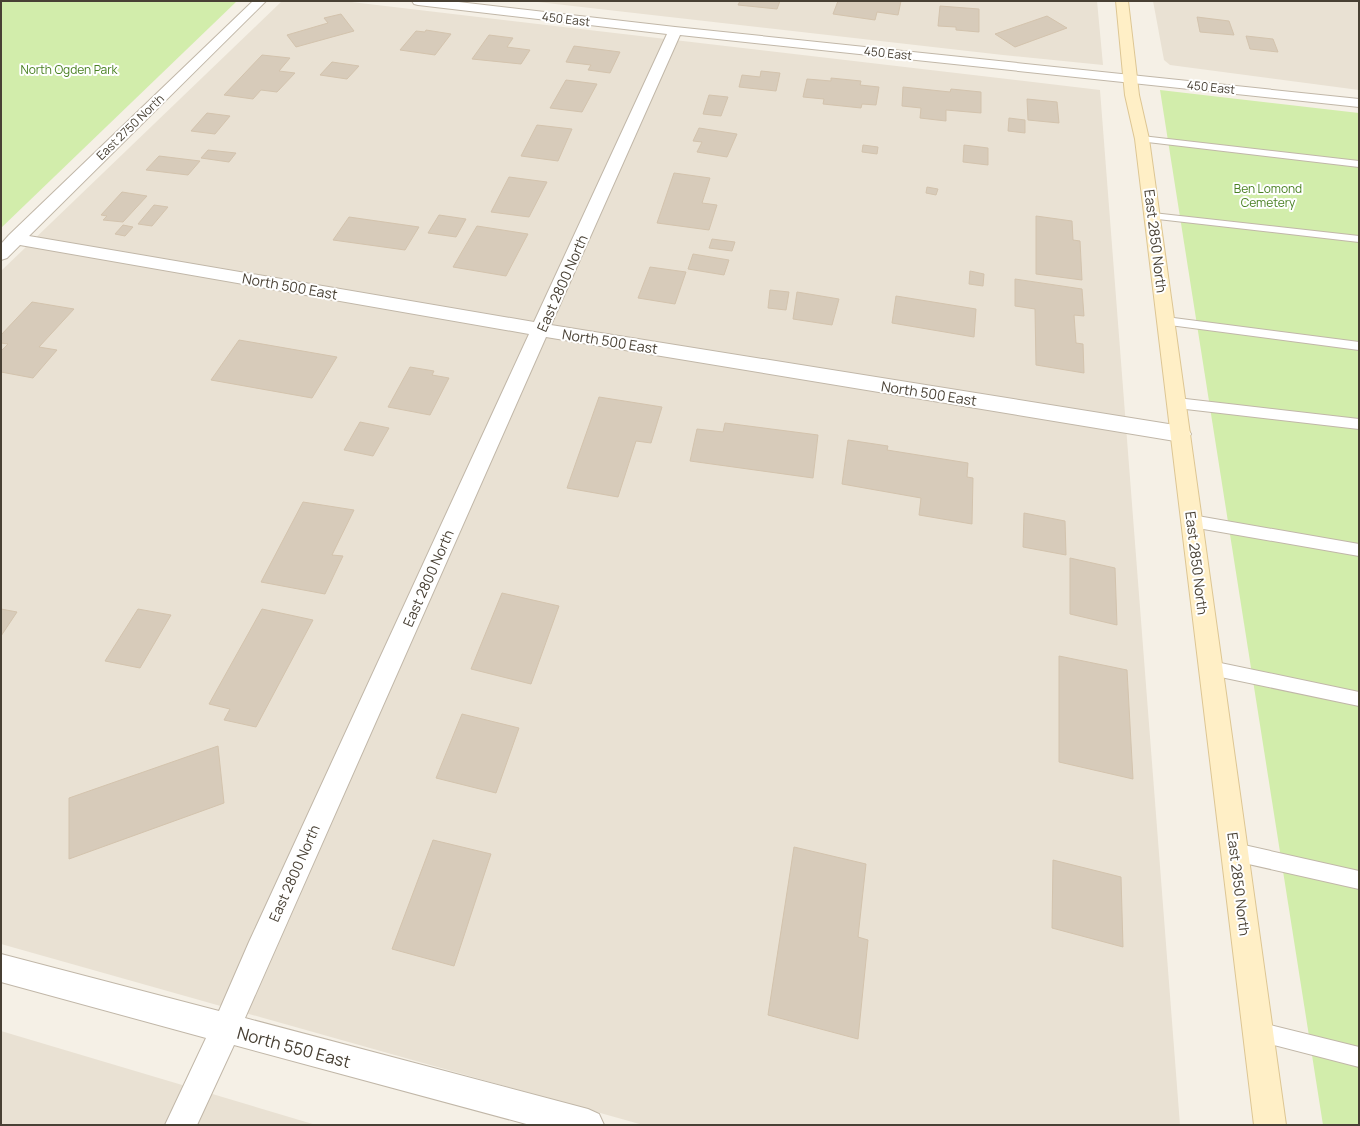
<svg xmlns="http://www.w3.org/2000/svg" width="1360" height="1126" font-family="Manrope,sans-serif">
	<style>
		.residential { fill: #e9e1d3 }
		.green { fill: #d2edab }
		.building { fill: #d7cbba; stroke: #d3c3ad }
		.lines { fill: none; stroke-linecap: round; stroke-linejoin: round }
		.lane-casing { stroke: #c1b7a8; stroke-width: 2 }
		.street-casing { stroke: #c1b7a8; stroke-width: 2 }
		.secondary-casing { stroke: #ddc693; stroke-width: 2 }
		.lane { fill: #fff; fill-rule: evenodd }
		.street { fill: #fff; fill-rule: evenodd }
		.secondary { fill: #ffefc6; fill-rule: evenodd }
		.labels { text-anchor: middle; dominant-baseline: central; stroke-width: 4; stroke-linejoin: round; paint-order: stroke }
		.far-street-label { font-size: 12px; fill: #484034; stroke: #fff }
		.far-park-label { font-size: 12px; fill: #498022; stroke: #fff }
		.street-label { font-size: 14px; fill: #484034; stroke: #fff }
		.near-street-label { font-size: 17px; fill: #484034; stroke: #fff }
	</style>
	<rect width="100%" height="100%" fill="#f5f0e6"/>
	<g class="residential">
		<path d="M282 1H343L1100 90 1180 1125H643L1 944V271Z"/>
		<path d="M529 1H1097L1103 65 1003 55Z"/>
		<path d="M1153 1H1359V90L1170 65 1164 60Z"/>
		<path d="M1 1031 316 1125H1Z"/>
	</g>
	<g class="green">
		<path d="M1 1H237L1 228Z"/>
		<path d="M1160 90 1359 113V1125H1323Z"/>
	</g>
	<g class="building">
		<path d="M740 1H780L777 9 738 5Z"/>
		<path d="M838 1H901L898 15 877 12 875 20 833 14Z"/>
		<path d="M940 6 979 9V32L956 30V27L938 26Z"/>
		<path d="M341 14 354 31 296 47 287 35 328 23 324 18Z"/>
		<path d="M1047 16 1067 28 1015 47 995 34Z"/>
		<path d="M1197 17 1229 21 1234 35 1200 32Z"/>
		<path d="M426 30 451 34 435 55 400 50 416 31 425 32Z"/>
		<path d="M489 35 513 38 507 47 530 50 521 64 472 59Z"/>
		<path d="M1246 36 1273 39 1278 52 1250 49Z"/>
		<path d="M574 46 620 52 610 73 588 70 591 65 566 62Z"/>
		<path d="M262 55 290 58 279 71 295 73 277 92 261 90 253 99 224 95Z"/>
		<path d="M332 62 359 66 347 79 320 75Z"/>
		<path d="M761 71 780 73 776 91 739 87 742 75 760 77Z"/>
		<path d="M831 78 861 81 860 85 879 87 876 105 862 104 861 108 823 104 824 99 803 97 807 79 831 81Z"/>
		<path d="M566 80 597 84 582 112 550 108Z"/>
		<path d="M903 87 950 92 951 89 981 92V113L946 110V121L920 118 921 108 902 106Z"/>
		<path d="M709 95 728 97 721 116 703 114Z"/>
		<path d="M1027 99 1057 102 1059 123 1028 120Z"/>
		<path d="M207 113 230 116 215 134 191 131Z"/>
		<path d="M1009 118 1025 120V133L1008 131Z"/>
		<path d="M537 125 572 129 558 161 521 156Z"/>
		<path d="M699 128 737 134 727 157 697 152 702 142 693 141Z"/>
		<path d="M863 145 878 147 877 154 862 152Z"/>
		<path d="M964 145 988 148V165L963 162Z"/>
		<path d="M208 150 236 153 229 162 201 158Z"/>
		<path d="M159 156 200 161 188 175 146 170Z"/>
		<path d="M674 173 710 178 702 203 717 205 709 230 657 223Z"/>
		<path d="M509 177 547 182 529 217 491 212Z"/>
		<path d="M927 187 938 189 936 195 926 193Z"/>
		<path d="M122 192 147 196 123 222 103 220 107 216 101 215Z"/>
		<path d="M154 205 168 207 152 226 138 224Z"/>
		<path d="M439 215 466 219 456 237 428 233Z"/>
		<path d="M1036 216 1072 221 1073 240 1080 241 1082 280 1036 274Z"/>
		<path d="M349 217 419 227 405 250 333 240Z"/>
		<path d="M123 225 133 227 125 236 115 234Z"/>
		<path d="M477 226 528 234 506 276 453 267Z"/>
		<path d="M712 239 735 242 732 251 709 248Z"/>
		<path d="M693 254 729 260 724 275 688 269Z"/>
		<path d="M650 267 686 272 675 304 638 298Z"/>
		<path d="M970 271 984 274 983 286 969 284Z"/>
		<path d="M1015 279 1082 289 1084 316 1074 315 1076 343 1083 344 1084 373 1036 365 1035 309 1015 306Z"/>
		<path d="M770 290 789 292 786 310 768 308Z"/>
		<path d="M797 292 839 299 832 325 793 319Z"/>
		<path d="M896 296 976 309 974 337 892 323Z"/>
		<path d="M32 302 74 309 39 347 57 350 33 378 1 372V351L8 344 1 343V335Z"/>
		<path d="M239 340 337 357 312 398 211 380Z"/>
		<path d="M410 367 434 371 432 375 449 378 430 415 388 407Z"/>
		<path d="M599 397 662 407 651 443 636 441 618 497 567 488Z"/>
		<path d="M360 422 389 428 373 456 344 450Z"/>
		<path d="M725 423 818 435 813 478 690 461 697 429 723 432Z"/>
		<path d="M848 440 888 446 887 450 968 463 967 477 973 478 972 524 919 515 921 498 842 484Z"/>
		<path d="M303 502 354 510 332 555 343 556 325 594 261 582Z"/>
		<path d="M1024 513 1065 521 1066 555 1023 547Z"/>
		<path d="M1070 558 1115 568 1117 625 1070 614Z"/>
		<path d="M502 593 559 606 531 684 471 669Z"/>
		<path d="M1 609 17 612 1 636Z"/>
		<path d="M138 609 171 615 140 668 105 661Z"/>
		<path d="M262 609 313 620 256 727 224 720 230 709 209 704Z"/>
		<path d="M1059 656 1127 670 1133 779 1059 762Z"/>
		<path d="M462 714 519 728 496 793 436 778Z"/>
		<path d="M218 746 224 803 69 859V798Z"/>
		<path d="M433 840 491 854 454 966 392 949Z"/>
		<path d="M794 847 866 864 858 937 868 940 858 1039 768 1015Z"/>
		<path d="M1053 860 1121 877 1123 947 1052 928Z"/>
	</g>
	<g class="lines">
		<defs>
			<g id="lane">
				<path d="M1142 136 1359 161V167L1139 141 1137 139 1139 137Z"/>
				<path d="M1153 213 1359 236V242L1149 218 1148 216 1149 214Z"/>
				<path d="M1166 317 1359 342V350L1162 324 1160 321 1162 318Z"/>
				<path d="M1177 398 1359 419V429L1177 408 1173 406 1171 403 1173 400Z"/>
				<path d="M1192 515 1359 544V556L1192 527 1187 525 1185 521 1187 517Z"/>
				<path d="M1211 661 1359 692V706L1211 675 1206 673 1203 668 1206 663Z"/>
				<path d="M1235 843 1359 871V889L1235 861 1229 858 1226 852 1229 846Z"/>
				<path d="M1258 1022 1359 1047V1067L1251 1039 1248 1032 1251 1025Z"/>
			</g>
			<path id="street" d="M253 1H266L29 236 534 322 667 34 418 5 414 4 412 1H450L675 27 1359 99V107L680 35 551 325 1181 426 1188 429 1191 434 1188 439 1181 442 546 337 245 1018 588 1109 599 1114 604 1125H530L234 1045 197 1125H165L206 1038 1 982V954L219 1011 249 942 529 334 20 245 7 258 1 260V244L9 235Z"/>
			<path id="secondary" d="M1116 1H1128L1139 95 1149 139 1286 1125H1254L1135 139 1125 95Z"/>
		</defs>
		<use href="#lane" class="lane-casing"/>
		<use href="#street" class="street-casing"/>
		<use href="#secondary" class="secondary-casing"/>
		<use href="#lane" class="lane"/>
		<use href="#street" class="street"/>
		<use href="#secondary" class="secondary"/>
	</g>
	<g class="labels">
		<g class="far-street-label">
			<text transform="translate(566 19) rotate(7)">450 East</text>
			<text transform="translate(888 53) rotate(6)">450 East</text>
			<text transform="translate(1211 87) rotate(6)">450 East</text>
			<text transform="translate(130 127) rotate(-44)">East 2750 North</text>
		</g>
		<g class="far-park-label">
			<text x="69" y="69">North Ogden Park</text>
			<text x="1268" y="188">Ben Lomond<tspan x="1268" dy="14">Cemetery</tspan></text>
		</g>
		<g class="street-label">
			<text transform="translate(1156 241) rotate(83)">East 2850 North</text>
			<text transform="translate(562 283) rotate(-66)">East 2800 North</text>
			<text transform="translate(290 286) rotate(10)">North 500 East</text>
			<text transform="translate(610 341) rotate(9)">North 500 East</text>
			<text transform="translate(929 393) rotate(9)">North 500 East</text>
			<text transform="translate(1197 563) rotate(83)">East 2850 North</text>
			<text transform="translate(428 578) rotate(-66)">East 2800 North</text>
			<text transform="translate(294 873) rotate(-66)">East 2800 North</text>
			<text transform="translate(1239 884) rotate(83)">East 2850 North</text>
		</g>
		<g class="near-street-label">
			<text transform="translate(294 1047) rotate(15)">North 550 East</text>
		</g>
	</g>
	<rect width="1360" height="1126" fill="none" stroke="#484034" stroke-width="4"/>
</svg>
